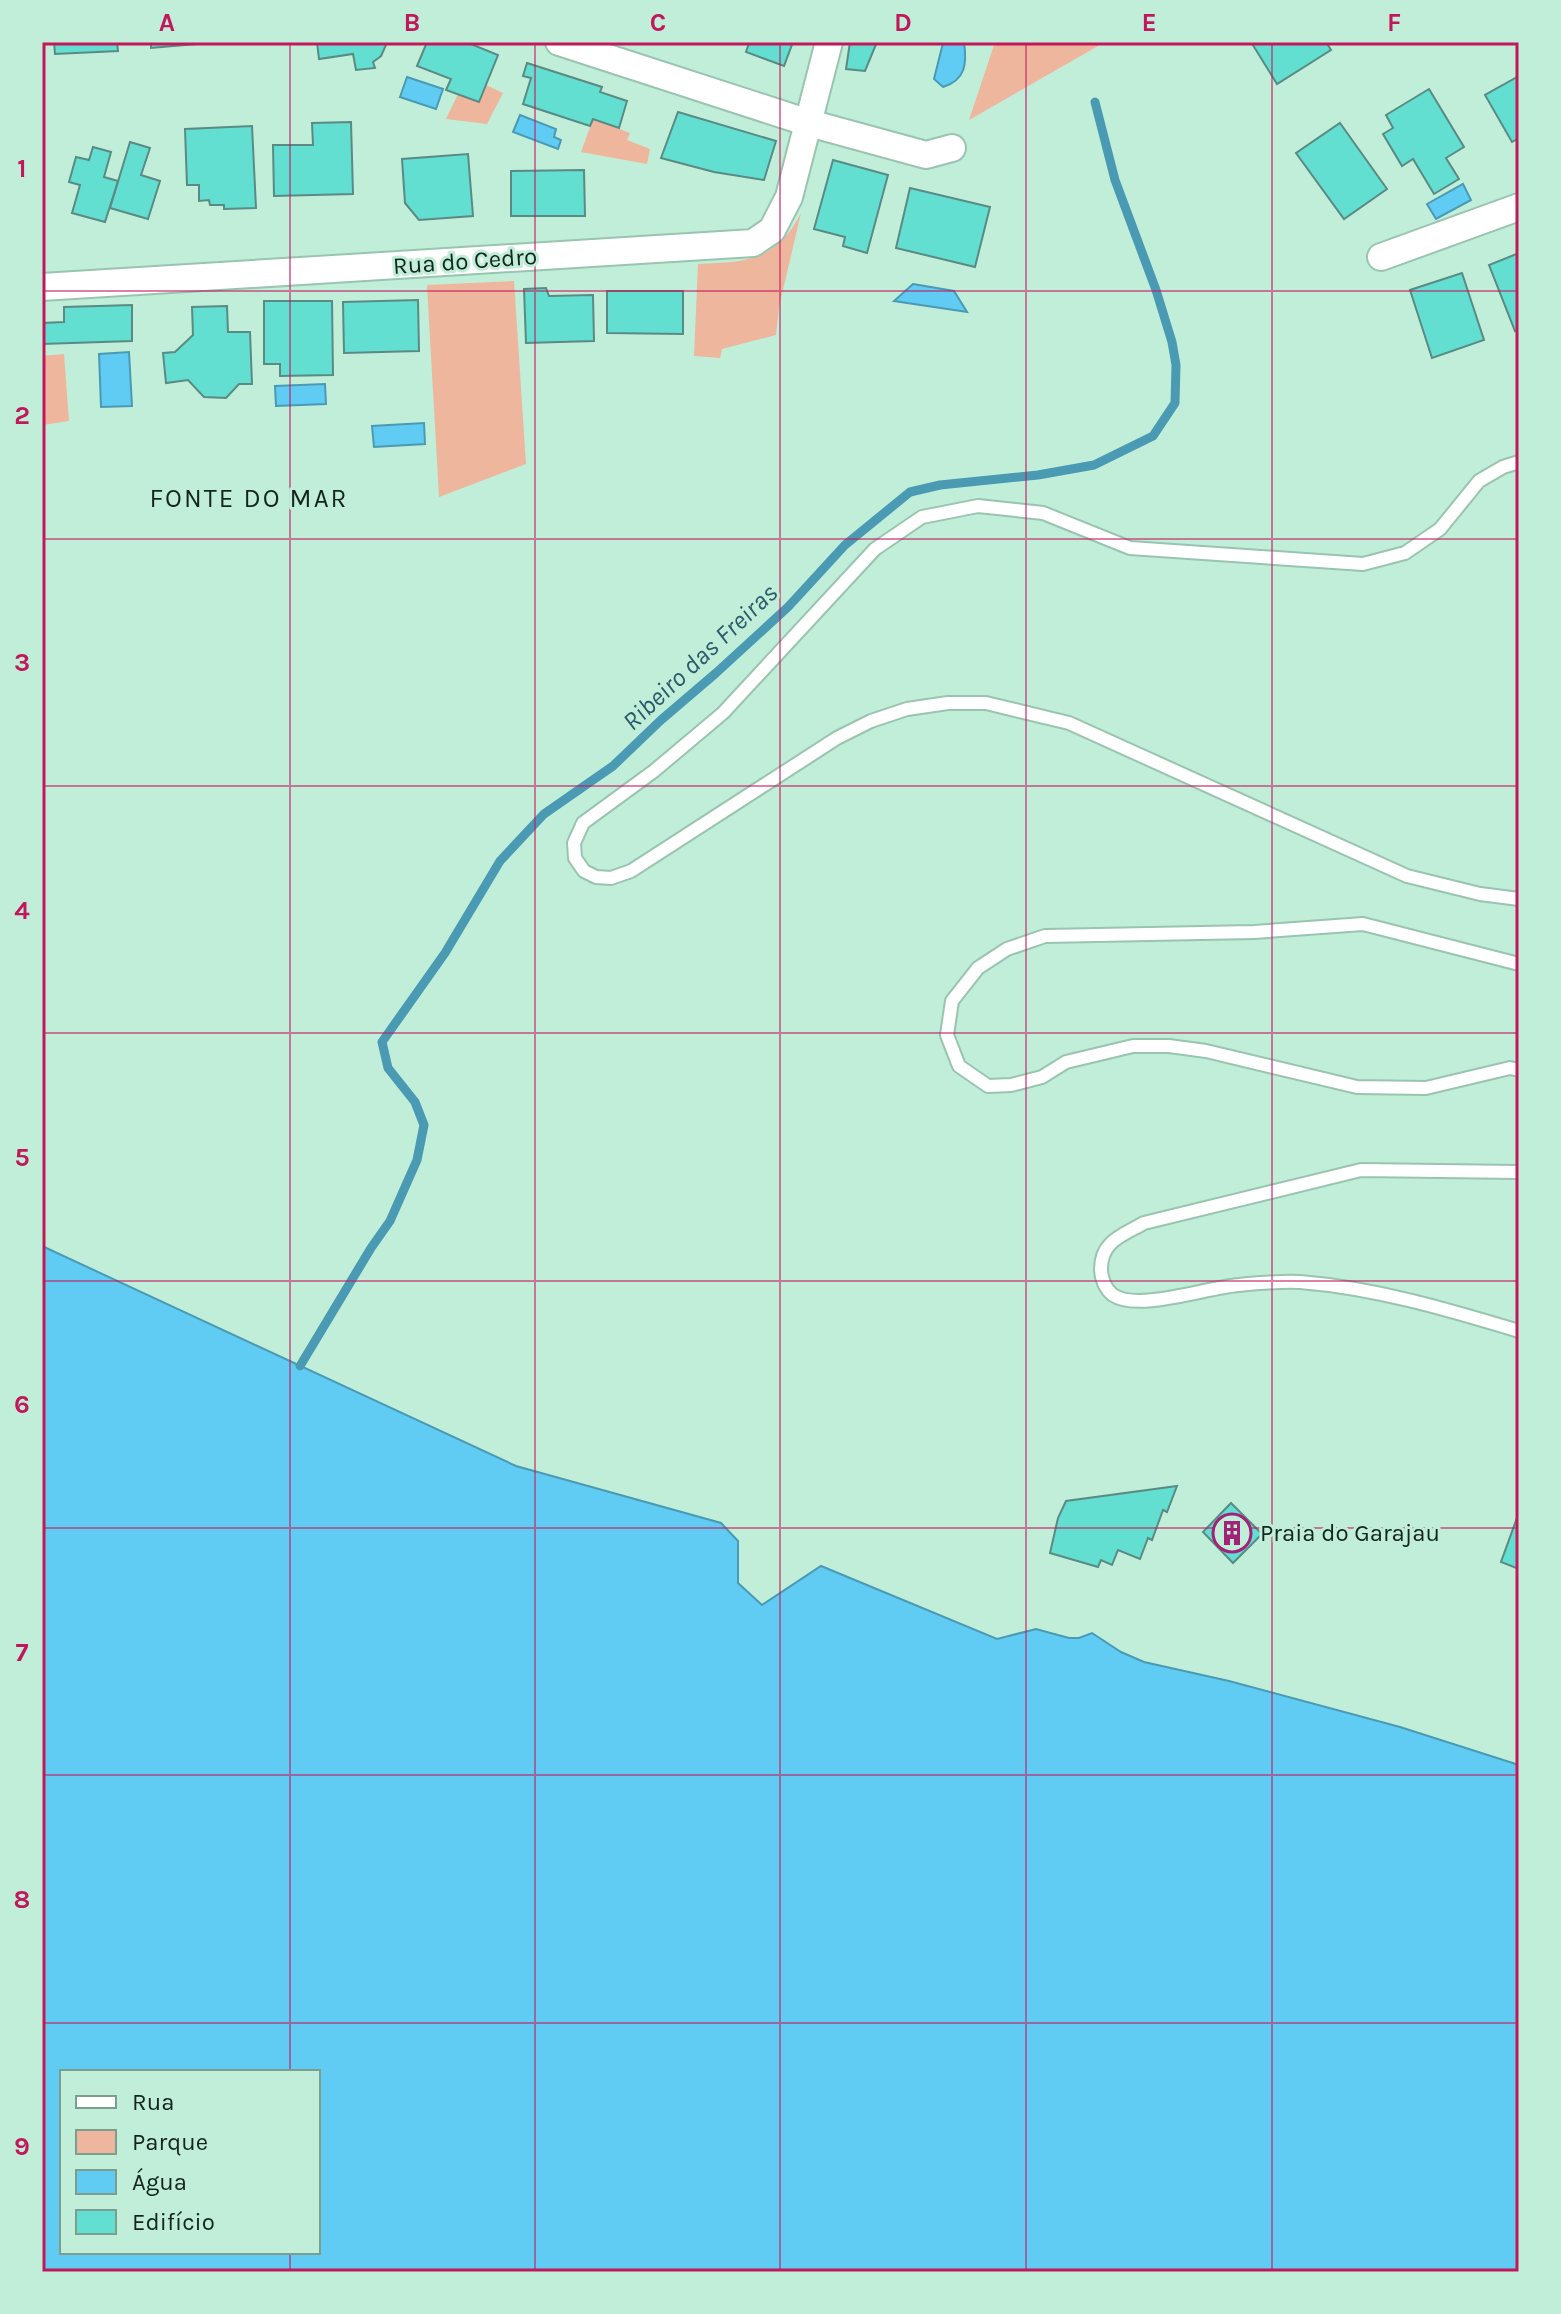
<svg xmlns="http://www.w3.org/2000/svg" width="1561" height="2314" font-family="Karla,sans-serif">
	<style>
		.green { fill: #eeb69d }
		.water { fill: #61ccf3; stroke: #4a9ab3; stroke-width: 2; fill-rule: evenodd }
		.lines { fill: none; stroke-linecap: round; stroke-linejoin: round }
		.stream { stroke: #4a9ab3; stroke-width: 9 }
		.building { fill: #63dfd1; stroke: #598b84; stroke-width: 2 }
		.lane-casing { stroke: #98c4b0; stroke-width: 16 }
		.street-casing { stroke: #98c4b0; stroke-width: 30 }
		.lane { stroke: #fff; stroke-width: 12 }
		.street { stroke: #fff; stroke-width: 26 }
		.grid { fill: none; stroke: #c2185b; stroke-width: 2; stroke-opacity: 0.55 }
		.labels { text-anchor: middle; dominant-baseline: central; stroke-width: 6; stroke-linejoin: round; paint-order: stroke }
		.street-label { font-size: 24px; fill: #13251d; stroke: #c1eed9 }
		.poi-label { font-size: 24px; fill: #13251d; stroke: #c1eed9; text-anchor: start }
		.neighbourhood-label { font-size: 26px; letter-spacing: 2px; fill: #13251d; stroke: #c1eed9 }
		.water-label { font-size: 26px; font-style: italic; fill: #2c5a6b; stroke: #c1eed9 }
		.neatline { fill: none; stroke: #c2185b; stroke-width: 3 }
		.grid-label { font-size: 26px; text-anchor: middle; font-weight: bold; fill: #c2185b }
	</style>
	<rect width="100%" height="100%" fill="#c1eed9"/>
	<g class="green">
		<path d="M995 42H1105L969 120Z"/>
		<path d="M486 85 503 93 487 124 446 119 458 94 479 102Z"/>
		<path d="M593 119 630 133 627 140 650 149 647 164 581 152Z"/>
		<path d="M801 213 779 307 776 335 722 349 720 358 694 356 698 264C747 262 776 261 801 213Z"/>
		<path d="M514 281 526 464 439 497 427 285Z"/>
		<path d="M64 354 69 421 42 425V356Z"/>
	</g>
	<g class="water">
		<path d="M964 42C967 63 966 80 943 87L934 79 943 43Z"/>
		<path d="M407 77 443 89 436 109 400 97Z"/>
		<path d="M520 115 556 129 554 137 561 140 558 149 513 132Z"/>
		<path d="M1463 184 1471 200 1436 219 1427 204Z"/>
		<path d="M913 284 954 291 967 312 894 301Z"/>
		<path d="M129 352 132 406 101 407 99 354Z"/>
		<path d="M325 384 326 404 276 406 275 386Z"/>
		<path d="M424 423 425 444 374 447 372 426Z"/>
		<path d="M42 1246 516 1466 721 1523 738 1541V1583L762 1605 821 1566 997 1639 1036 1629 1069 1638H1079L1092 1633 1121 1652 1144 1662 1229 1681 1400 1727 1519 1765V2272H42ZM62 2072H318V2252H62Z"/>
	</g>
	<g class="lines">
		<path class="stream" d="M300 1366 371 1248 390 1221 417 1160 424 1125 415 1102 388 1068 382 1042 445 953 500 861 544 814 613 766 661 720 716 673 788 607 845 545 910 492 940 485 1038 475 1094 465 1153 436 1175 403 1176 365 1172 342 1156 290 1115 180 1095 102"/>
	</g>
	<g class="building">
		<path d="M54 42H117L118 51 55 54Z"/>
		<path d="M151 42H196V44L151 48Z"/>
		<path d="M317 42H385L386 45 381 56 373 62 375 68 356 70 353 54 319 59Z"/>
		<path d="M427 42H466L498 55 479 102 446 90 451 79 417 66Z"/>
		<path d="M746 42H793L784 66 746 52 749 43Z"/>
		<path d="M850 42H877L865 71 846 69Z"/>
		<path d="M1251 42H1326L1331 50 1277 84Z"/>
		<path d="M527 63 602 87 600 92 627 101 619 128 593 119 590 126 523 104 531 78 523 76Z"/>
		<path d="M1519 76V138L1512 142 1485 95Z"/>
		<path d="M1429 89 1464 147 1446 158 1459 179 1434 194 1413 159 1402 166 1383 134 1393 128 1386 115Z"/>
		<path d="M678 112 776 141 764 180 714 172 661 158Z"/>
		<path d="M351 122 353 194 274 196 273 145H313L312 123Z"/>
		<path d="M1340 123 1387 189 1344 219 1296 153Z"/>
		<path d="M252 126 256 208 224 209V205H210L209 200 199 201V185H187L185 129Z"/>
		<path d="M130 142 150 148 141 175 160 181 148 219 110 208Z"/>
		<path d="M93 147 111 152 104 177 118 181 105 222 72 213 80 185 69 182 76 157 89 160Z"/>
		<path d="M468 154 473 216 419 220 405 203 402 159Z"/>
		<path d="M833 160 888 175 867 253 843 246 845 237 814 229Z"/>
		<path d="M584 170 585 216H511V171Z"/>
		<path d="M910 188 990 207 975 267 896 248Z"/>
		<path d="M1519 253V329L1515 331 1489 265Z"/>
		<path d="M1462 273 1484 340 1432 358 1410 290Z"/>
		<path d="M546 288 549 296 593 295 594 341 526 343 524 289Z"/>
		<path d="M607 291H683V334L607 333Z"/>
		<path d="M418 300 419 351 344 353 343 302Z"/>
		<path d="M264 301H332L333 375 280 376V364H264Z"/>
		<path d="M132 305V341L42 344V323L64 322V307Z"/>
		<path d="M227 306 228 332H250L252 384H239L226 398 204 397 188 380 166 383 163 353 175 352 193 335 192 307Z"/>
		<path d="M1177 1486 1167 1512 1163 1510 1152 1540 1148 1538 1140 1559 1118 1550 1112 1565 1101 1560 1098 1567 1050 1553 1058 1518 1066 1501Z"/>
		<path d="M1231 1503 1262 1534 1233 1563 1203 1532Z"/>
		<path d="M1518 1515 1519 1516V1569L1501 1562Z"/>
	</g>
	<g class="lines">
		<defs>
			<g id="lane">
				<path d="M1519 462 1503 467 1479 481 1440 529 1405 553 1363 564 1130 548 1043 513 978 506 922 517 875 549 723 713 654 771 583 823 574 843 575 858 584 871 596 877 611 878 631 871 837 738 871 721 907 709 948 703H986L1069 723 1407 876 1480 894 1519 899"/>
				<path d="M1519 964 1363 924 1254 932 1045 936 1007 949 978 968 952 1001 947 1035 959 1066 988 1086 1011 1085 1042 1077 1066 1062 1133 1046H1169L1206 1051 1357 1087 1426 1088 1510 1068 1519 1070"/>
				<path d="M1519 1172 1361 1170 1144 1223C1123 1235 1101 1241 1101 1269 1101 1278 1105 1289 1113 1295 1138 1312 1208 1287 1239 1285 1259 1283 1280 1281 1300 1282 1375 1288 1446 1309 1519 1331"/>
			</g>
			<g id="street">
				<path d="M559 42 809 123 926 155 952 148"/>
				<path d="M1381 257 1519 207"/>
				<path d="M42 287 753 243 772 230 789 197 829 42"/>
			</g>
		</defs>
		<use href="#lane" class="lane-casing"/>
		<use href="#street" class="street-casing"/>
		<use href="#lane" class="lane"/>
		<use href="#street" class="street"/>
	</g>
	<path class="grid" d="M290 42V2072M535 42V2272M780 42V2272M1026 42V2272M1272 42V2272M42 291H1519M42 539H1519M42 786H1519M42 1033H1519M42 1281H1519M42 1528H1519M42 1775H1519M42 2023H1519M290 2252V2272"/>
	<defs>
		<symbol id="building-ring" viewBox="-11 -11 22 22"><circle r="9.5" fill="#c1eed9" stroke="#a12377" stroke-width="1.5"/><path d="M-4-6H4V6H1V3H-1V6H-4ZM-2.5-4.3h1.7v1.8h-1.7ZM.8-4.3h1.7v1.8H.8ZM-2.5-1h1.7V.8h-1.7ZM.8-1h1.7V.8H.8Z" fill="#a12377"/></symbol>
	</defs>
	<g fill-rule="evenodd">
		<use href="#building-ring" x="1210" y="1511" width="44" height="44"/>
	</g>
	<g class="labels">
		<g class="street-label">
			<text transform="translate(465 261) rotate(-4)">Rua do Cedro</text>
		</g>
		<g class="poi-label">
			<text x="1260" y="1533">Praia do Garajau</text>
		</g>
		<g class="neighbourhood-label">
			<text x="249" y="498">FONTE DO MAR</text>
		</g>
		<g class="water-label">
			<text transform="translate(700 657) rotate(-43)">Ribeiro das Freiras</text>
		</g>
	</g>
	<rect width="1561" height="2314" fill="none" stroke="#c1eed9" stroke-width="88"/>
	<rect x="60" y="2070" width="260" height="184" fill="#c1eed9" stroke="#7b9e8e" stroke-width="2"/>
	<rect x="76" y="2096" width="40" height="12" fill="#ffffff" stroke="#7b9e8e" stroke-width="2"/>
	<text x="132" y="2110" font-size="24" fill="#13251d">Rua</text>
	<rect x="76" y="2130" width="40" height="24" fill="#eeb69d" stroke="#7b9e8e" stroke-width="2"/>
	<text x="132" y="2150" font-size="24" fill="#13251d">Parque</text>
	<rect x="76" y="2170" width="40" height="24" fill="#61ccf3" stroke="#7b9e8e" stroke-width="2"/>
	<text x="132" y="2190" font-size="24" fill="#13251d">Água</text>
	<rect x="76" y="2210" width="40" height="24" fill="#63dfd1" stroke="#7b9e8e" stroke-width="2"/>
	<text x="132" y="2230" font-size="24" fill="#13251d">Edifício</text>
	<rect x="44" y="44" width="1473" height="2226" class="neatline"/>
	<g class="grid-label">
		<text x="167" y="31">A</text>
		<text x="412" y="31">B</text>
		<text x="658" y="31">C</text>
		<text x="903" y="31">D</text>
		<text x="1149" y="31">E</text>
		<text x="1394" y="31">F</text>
		<text x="22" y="177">1</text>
		<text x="22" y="424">2</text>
		<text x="22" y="671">3</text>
		<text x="22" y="919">4</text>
		<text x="22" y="1166">5</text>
		<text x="22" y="1413">6</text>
		<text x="22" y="1661">7</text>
		<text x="22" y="1908">8</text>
		<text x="22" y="2155">9</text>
	</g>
</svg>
